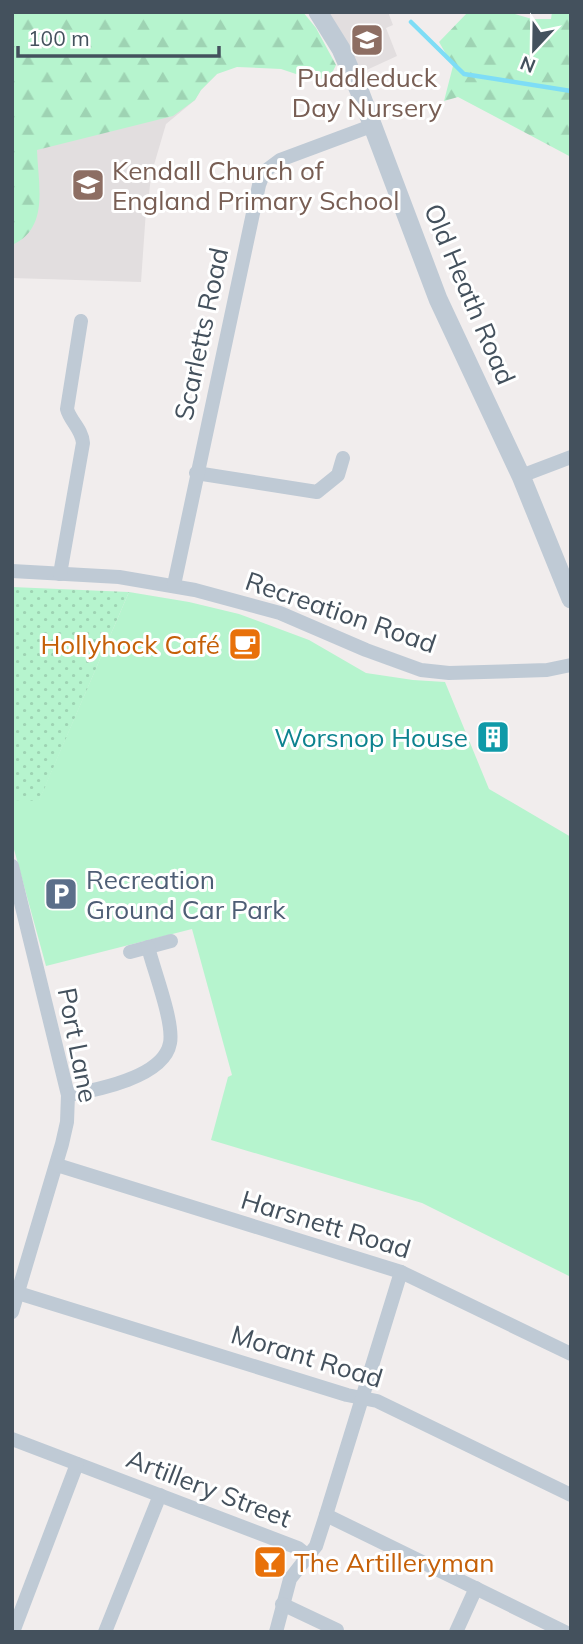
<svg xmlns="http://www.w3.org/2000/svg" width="583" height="1644" font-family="Mulish,sans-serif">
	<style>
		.education { fill: #e2dedf }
		.forest { fill: url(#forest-firs) }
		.park { fill: #b6f4ce }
		.garden { fill: url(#garden-dots) }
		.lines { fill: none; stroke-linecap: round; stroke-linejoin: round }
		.stream { stroke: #7eddf6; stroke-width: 4.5 }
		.minor { stroke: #bfcad5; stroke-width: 14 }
		.tertiary { stroke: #bfcad5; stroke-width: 19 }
		.labels { text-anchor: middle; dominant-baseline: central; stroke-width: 6; stroke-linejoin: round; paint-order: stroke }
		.education-label { font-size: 26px; fill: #785e54; stroke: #fff }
		.street-label { font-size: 26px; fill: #44515d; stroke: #fff }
		.food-label { font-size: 26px; fill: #c56008; stroke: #fff; text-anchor: end }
		.culture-label { font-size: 26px; fill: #0d838f; stroke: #fff; text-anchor: end }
		.service-label { font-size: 26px; fill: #4e5e75; stroke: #fff; text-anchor: start }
	</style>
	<defs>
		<pattern id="forest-firs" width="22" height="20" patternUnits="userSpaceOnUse" patternTransform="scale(1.75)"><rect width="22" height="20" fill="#b6f4ce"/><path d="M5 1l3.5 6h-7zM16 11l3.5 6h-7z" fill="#9ed3b3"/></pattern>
		<pattern id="garden-dots" width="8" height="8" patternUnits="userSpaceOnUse" patternTransform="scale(1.75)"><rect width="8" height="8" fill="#b6f4ce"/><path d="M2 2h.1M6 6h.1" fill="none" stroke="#9ed3b3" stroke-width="1.8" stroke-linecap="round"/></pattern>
	</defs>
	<rect width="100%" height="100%" fill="#f1eded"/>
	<g class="education">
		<path d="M326 12H388L393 25 386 28 397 56 360 73Z"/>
		<path d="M217 74 201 90 195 100 166 124 151 175 149 195 147 196 141 282 12 278V212L29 143Z"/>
	</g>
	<g class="forest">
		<path d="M12 12H303L316 28 336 65 330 77 314 80 281 69 237 67 217 74 201 90 195 100 173 116 37 150C38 184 50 228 12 245Z"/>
		<path d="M468 12H508L532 19H551L552 12H571V157L458 97 444 101 453 66 439 42Z"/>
	</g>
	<path class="park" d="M129 592 189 602 239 614 309 640 366 673 413 680 445 682 489 789 571 837V1277L422 1203 211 1140 228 1077 232 1075 192 929 46 966 12 842V800H39Z"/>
	<path class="garden" d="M12 587 129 592 39 801 12 800Z"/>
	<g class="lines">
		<path class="stream" d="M411 22 464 74 571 91"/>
		<g class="minor">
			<path d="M196 473 317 492 338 475 343 458"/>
			<path d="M521 476 571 457"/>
			<path d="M12 571 119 577 195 590 280 613 366 650 421 670 449 673 547 670 571 665"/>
			<path d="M60 574 83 443C82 429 70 421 67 409L81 321"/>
			<path d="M174 585 259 185 264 172 280 160 374 125"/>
			<path d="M12 866 68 1095 67 1122 62 1144 12 1312"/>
			<path d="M130 952 171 941"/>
			<path d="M68 1095C97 1090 164 1077 170 1043 174 1022 154 971 148 947"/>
			<path d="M57 1165 401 1272 571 1354"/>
			<path d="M18 1293 347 1395 377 1401 571 1495"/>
			<path d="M12 1439 298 1548 308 1556 290 1579 276 1632"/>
			<path d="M326 1515 565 1632"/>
			<path d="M308 1556 316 1546 326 1515 401 1272"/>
			<path d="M282 1604 337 1630"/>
			<path d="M13 1632 77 1464"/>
			<path d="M105 1632 160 1495"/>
			<path d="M456 1632 476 1588"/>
		</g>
		<path class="tertiary" d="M318 12 341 49 361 95 438 299 521 476 571 599"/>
	</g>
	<defs>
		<symbol id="school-square" viewBox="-11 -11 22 22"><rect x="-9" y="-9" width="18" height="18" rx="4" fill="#8d6e63" stroke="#fff"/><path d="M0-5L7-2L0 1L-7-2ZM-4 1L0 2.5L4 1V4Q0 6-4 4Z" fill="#fff"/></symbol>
		<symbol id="cafe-square" viewBox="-11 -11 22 22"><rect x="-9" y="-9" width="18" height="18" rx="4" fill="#e8710a" stroke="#fff"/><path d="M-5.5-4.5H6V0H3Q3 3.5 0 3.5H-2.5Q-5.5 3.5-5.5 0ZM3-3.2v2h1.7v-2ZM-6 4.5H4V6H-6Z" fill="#fff"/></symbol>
		<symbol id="building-square" viewBox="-11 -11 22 22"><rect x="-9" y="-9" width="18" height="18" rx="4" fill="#0f9aa8" stroke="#fff"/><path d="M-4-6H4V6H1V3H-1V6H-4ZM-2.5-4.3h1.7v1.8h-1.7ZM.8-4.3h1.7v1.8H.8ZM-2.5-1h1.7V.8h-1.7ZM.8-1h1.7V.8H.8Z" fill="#fff"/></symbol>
		<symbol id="parking-square" viewBox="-11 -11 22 22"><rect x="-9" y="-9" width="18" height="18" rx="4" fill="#5c6f8a" stroke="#fff"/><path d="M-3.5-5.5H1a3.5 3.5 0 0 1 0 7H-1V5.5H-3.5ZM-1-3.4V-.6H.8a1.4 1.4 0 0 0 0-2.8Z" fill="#fff"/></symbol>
		<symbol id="bar-square" viewBox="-11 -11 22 22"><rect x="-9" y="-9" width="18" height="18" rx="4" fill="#e8710a" stroke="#fff"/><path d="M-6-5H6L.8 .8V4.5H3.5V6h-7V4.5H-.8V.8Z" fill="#fff"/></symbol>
	</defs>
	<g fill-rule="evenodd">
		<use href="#school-square" x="348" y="21" width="38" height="38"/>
		<use href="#school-square" x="69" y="166" width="38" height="38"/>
		<use href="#cafe-square" x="226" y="625" width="38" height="38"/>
		<use href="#building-square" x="474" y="718" width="38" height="38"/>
		<use href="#parking-square" x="42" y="875" width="38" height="38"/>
		<use href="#bar-square" x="251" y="1543" width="38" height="38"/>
	</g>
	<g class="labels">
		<g class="education-label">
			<text x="367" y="77">Puddleduck<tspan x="367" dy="30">Day Nursery</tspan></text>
			<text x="112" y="170" text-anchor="start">Kendall Church of<tspan x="112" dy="30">England Primary School</tspan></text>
		</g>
		<g class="street-label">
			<text transform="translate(470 294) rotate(67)">Old Heath Road</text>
			<text transform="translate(201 334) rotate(-78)">Scarletts Road</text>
			<text transform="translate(341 612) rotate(19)">Recreation Road</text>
			<text transform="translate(78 1045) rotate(79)">Port Lane</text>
			<text transform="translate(326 1224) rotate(17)">Harsnett Road</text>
			<text transform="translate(307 1356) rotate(17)">Morant Road</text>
			<text transform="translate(209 1488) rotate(21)">Artillery Street</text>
		</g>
		<g class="food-label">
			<text x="220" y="644">Hollyhock Café</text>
			<text x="294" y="1562" text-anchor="start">The Artilleryman</text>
		</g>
		<g class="culture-label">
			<text x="468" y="737">Worsnop House</text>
		</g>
		<g class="service-label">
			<text x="86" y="879">Recreation<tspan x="86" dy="30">Ground Car Park</tspan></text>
		</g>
	</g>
	<rect width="583" height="1644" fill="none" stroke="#44515d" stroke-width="28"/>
	<g transform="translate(534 49) rotate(202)" stroke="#ffffff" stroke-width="5" paint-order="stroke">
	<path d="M0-5L12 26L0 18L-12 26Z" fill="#44515d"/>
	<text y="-10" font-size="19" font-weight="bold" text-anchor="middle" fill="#44515d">N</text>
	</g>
	<path d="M18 46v10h201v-10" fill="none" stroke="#44515d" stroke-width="3.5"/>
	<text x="28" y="46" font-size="21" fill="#44515d" stroke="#ffffff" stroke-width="5" paint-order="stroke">100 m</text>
</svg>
